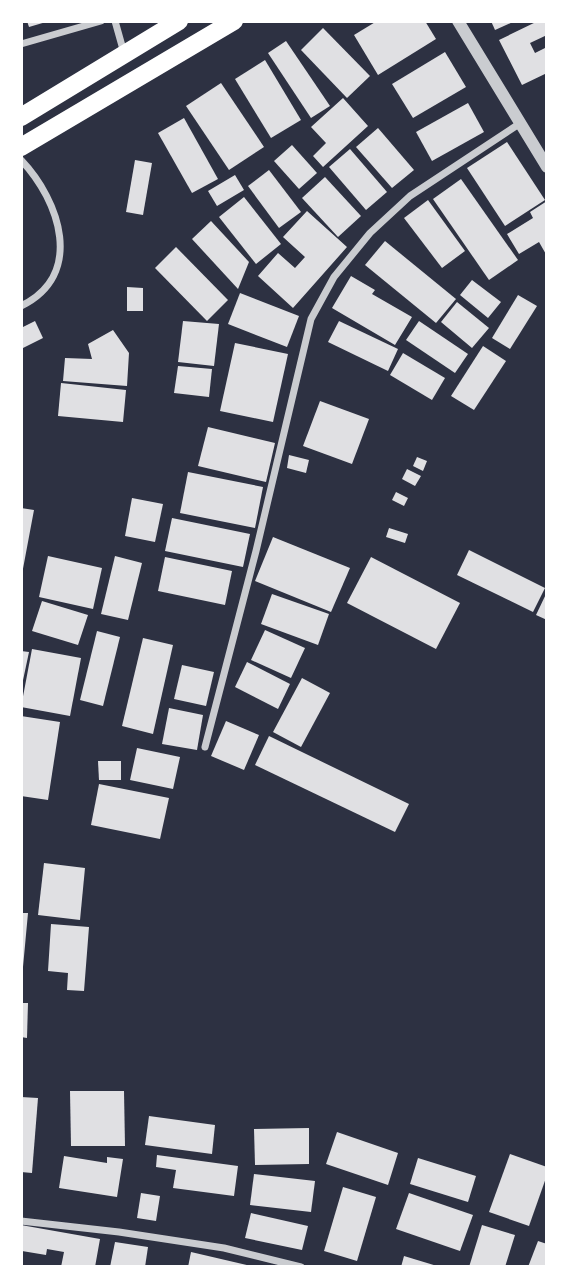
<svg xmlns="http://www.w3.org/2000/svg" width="568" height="1288" font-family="'Noto Sans',sans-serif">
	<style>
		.building { fill: #e0e0e3 }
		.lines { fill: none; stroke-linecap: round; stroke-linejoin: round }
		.minor { stroke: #caccd0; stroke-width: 7 }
		.tertiary { stroke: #caccd0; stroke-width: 12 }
		.primary { stroke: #fff; stroke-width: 18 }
	</style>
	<rect width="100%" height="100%" fill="#2d3142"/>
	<g class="building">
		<path d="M27 21H46V22L29 27Z"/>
		<path d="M377 21H425L436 39 378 75 354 35Z"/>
		<path d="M491 21H515L495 30Z"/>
		<path d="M538 21H547V35L530 43 535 53 547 47V73L522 85 499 40Z"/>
		<path d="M323 28 370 76 347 98 301 50Z"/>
		<path d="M286 41 330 106 311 118 268 53Z"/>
		<path d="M445 52 466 87 413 118 392 84Z"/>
		<path d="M265 60 301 120 271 138 235 79Z"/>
		<path d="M221 83 264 147 229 170 186 106Z"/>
		<path d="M343 98 368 126 323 167 313 156 326 143 311 127Z"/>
		<path d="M468 103 484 132 432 161 416 132Z"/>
		<path d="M184 118 218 179 192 193 158 133Z"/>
		<path d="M378 128 414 170 392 188 356 147Z"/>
		<path d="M507 142 545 200 505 226 467 168Z"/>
		<path d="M292 145 317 173 299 189 274 161Z"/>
		<path d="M350 149 387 192 366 210 329 167Z"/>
		<path d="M135 160 152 163 143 215 126 212Z"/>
		<path d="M269 170 301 212 279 228 248 186Z"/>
		<path d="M235 175 244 190 217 206 208 191Z"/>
		<path d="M325 177 361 216 338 237 302 198Z"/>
		<path d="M461 179 518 260 489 280 433 199Z"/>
		<path d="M244 197 281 244 256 264 219 217Z"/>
		<path d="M428 200 465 251 442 268 404 218Z"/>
		<path d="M547 201V256L539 242 519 254 507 234 533 218 530 212Z"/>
		<path d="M307 211 347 247 293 308 258 276 278 253 295 268 305 257 283 237Z"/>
		<path d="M211 221 249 262 238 289 192 239Z"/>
		<path d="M385 241 456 299 436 323 365 265Z"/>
		<path d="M176 247 228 300 207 321 155 268Z"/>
		<path d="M351 276 375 290 372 294 412 317 395 345 332 308Z"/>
		<path d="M472 280 501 302 488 318 460 295Z"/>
		<path d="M127 287 143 288V311H127Z"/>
		<path d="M240 293 299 316 287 347 228 324Z"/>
		<path d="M518 295 537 306 510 349 492 338Z"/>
		<path d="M457 302 489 328 472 348 441 322Z"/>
		<path d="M35 321 43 338 21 349V328Z"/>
		<path d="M183 321 219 324 214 366 178 362Z"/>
		<path d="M339 321 398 349 388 371 328 342Z"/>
		<path d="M419 321 468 354 455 373 406 340Z"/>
		<path d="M113 330 129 353 127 386 63 381 65 358 92 359 88 344Z"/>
		<path d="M235 343 288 354 273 422 220 411Z"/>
		<path d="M483 346 506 361 474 410 451 396Z"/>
		<path d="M403 353 445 378 432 400 390 375Z"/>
		<path d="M178 366 212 369 209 397 174 393Z"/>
		<path d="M61 383 126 390 123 422 58 416Z"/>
		<path d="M320 401 369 419 352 464 303 446Z"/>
		<path d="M208 427 275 443 266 482 198 466Z"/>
		<path d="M289 455 309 460 306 473 287 468Z"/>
		<path d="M417 457 427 461 423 471 413 466Z"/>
		<path d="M407 469 421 476 415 486 402 479Z"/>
		<path d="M188 472 263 487 255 528 180 513Z"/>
		<path d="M396 492 408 498 404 506 392 500Z"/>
		<path d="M132 498 163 504 155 542 125 536Z"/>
		<path d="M21 508 34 510 22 574H21Z"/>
		<path d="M172 518 250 534 243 567 165 551Z"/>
		<path d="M389 528 408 534 405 543 386 537Z"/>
		<path d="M273 537 350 568 331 612 255 581Z"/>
		<path d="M469 550 545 588 533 612 457 575Z"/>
		<path d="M48 556 102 568 93 609 39 597Z"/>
		<path d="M115 556 142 563 128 620 101 614Z"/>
		<path d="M165 557 232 571 225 605 158 591Z"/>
		<path d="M371 557 460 603 436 649 347 603Z"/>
		<path d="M547 592V620L536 615Z"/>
		<path d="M272 594 329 614 318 645 261 624Z"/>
		<path d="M42 601 88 615 78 645 32 631Z"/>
		<path d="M265 630 305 648 291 678 251 660Z"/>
		<path d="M97 631 120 637 103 706 80 700Z"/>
		<path d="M143 638 173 645 153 734 122 726Z"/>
		<path d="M32 649 81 658 70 716 21 707Z"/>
		<path d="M21 651 29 652 22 685H21Z"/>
		<path d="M247 662 290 684 278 709 235 687Z"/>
		<path d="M182 665 214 672 206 706 174 699Z"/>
		<path d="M302 678 330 693 301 747 273 732Z"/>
		<path d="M169 708 203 715 197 750 162 744Z"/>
		<path d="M21 716 60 722 48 800 21 796Z"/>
		<path d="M226 721 259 735 244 770 211 756Z"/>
		<path d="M269 736 409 804 395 832 255 765Z"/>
		<path d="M137 748 180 757 173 789 130 780Z"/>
		<path d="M98 761H121V780H99Z"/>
		<path d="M99 784 169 798 160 839 91 825Z"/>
		<path d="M44 863 85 868 80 920 38 915Z"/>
		<path d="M21 913H28L23 967H21Z"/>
		<path d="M51 924 89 927 84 991 67 990 68 973 48 971Z"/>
		<path d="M21 1003H28L27 1038 21 1037Z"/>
		<path d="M70 1091H124L125 1146H71Z"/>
		<path d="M21 1097 38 1098 32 1173 21 1172Z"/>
		<path d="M149 1116 215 1125 212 1154 145 1145Z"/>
		<path d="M309 1128V1164L255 1165 254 1129Z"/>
		<path d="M337 1132 398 1153 388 1185 326 1164Z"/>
		<path d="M510 1154 547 1167V1175L529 1226 489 1212Z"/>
		<path d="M157 1155 238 1166 234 1196 173 1188 176 1170 156 1167Z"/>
		<path d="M64 1156 107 1163V1157L123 1159 117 1197 59 1188Z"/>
		<path d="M418 1158 476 1176 468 1202 410 1184Z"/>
		<path d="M254 1174 315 1181 311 1212 250 1205Z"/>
		<path d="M343 1187 376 1197 357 1261 324 1251Z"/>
		<path d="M141 1193 160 1196 156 1221 137 1218Z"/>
		<path d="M409 1193 473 1215 460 1251 396 1229Z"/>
		<path d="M251 1213 308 1226 302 1250 245 1238Z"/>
		<path d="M21 1225 100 1239 95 1267H61L64 1252 47 1249 46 1255 22 1251Z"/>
		<path d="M482 1225 515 1235 505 1267H469Z"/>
		<path d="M538 1241 547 1244V1267H528Z"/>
		<path d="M115 1242 148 1247 145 1267H110Z"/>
		<path d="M191 1252 251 1266V1267H188Z"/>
		<path d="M404 1256 437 1266V1267H401Z"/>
	</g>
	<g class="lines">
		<g class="minor">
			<path d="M115 21 124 53"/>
			<path d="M21 44 101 21"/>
			<path d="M21 160C60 201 85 275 21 306"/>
			<path d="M205 747 256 551 311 319 334 277 370 233 410 196 519 124"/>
			<path d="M21 1221 119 1232 224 1248 301 1267"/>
		</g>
		<path class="tertiary" d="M458 21 547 167"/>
		<g class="primary">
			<path d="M21 117 179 21"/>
			<path d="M21 147 234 21"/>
		</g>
	</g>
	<rect width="568" height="1288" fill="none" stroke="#ffffff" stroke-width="46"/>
</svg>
